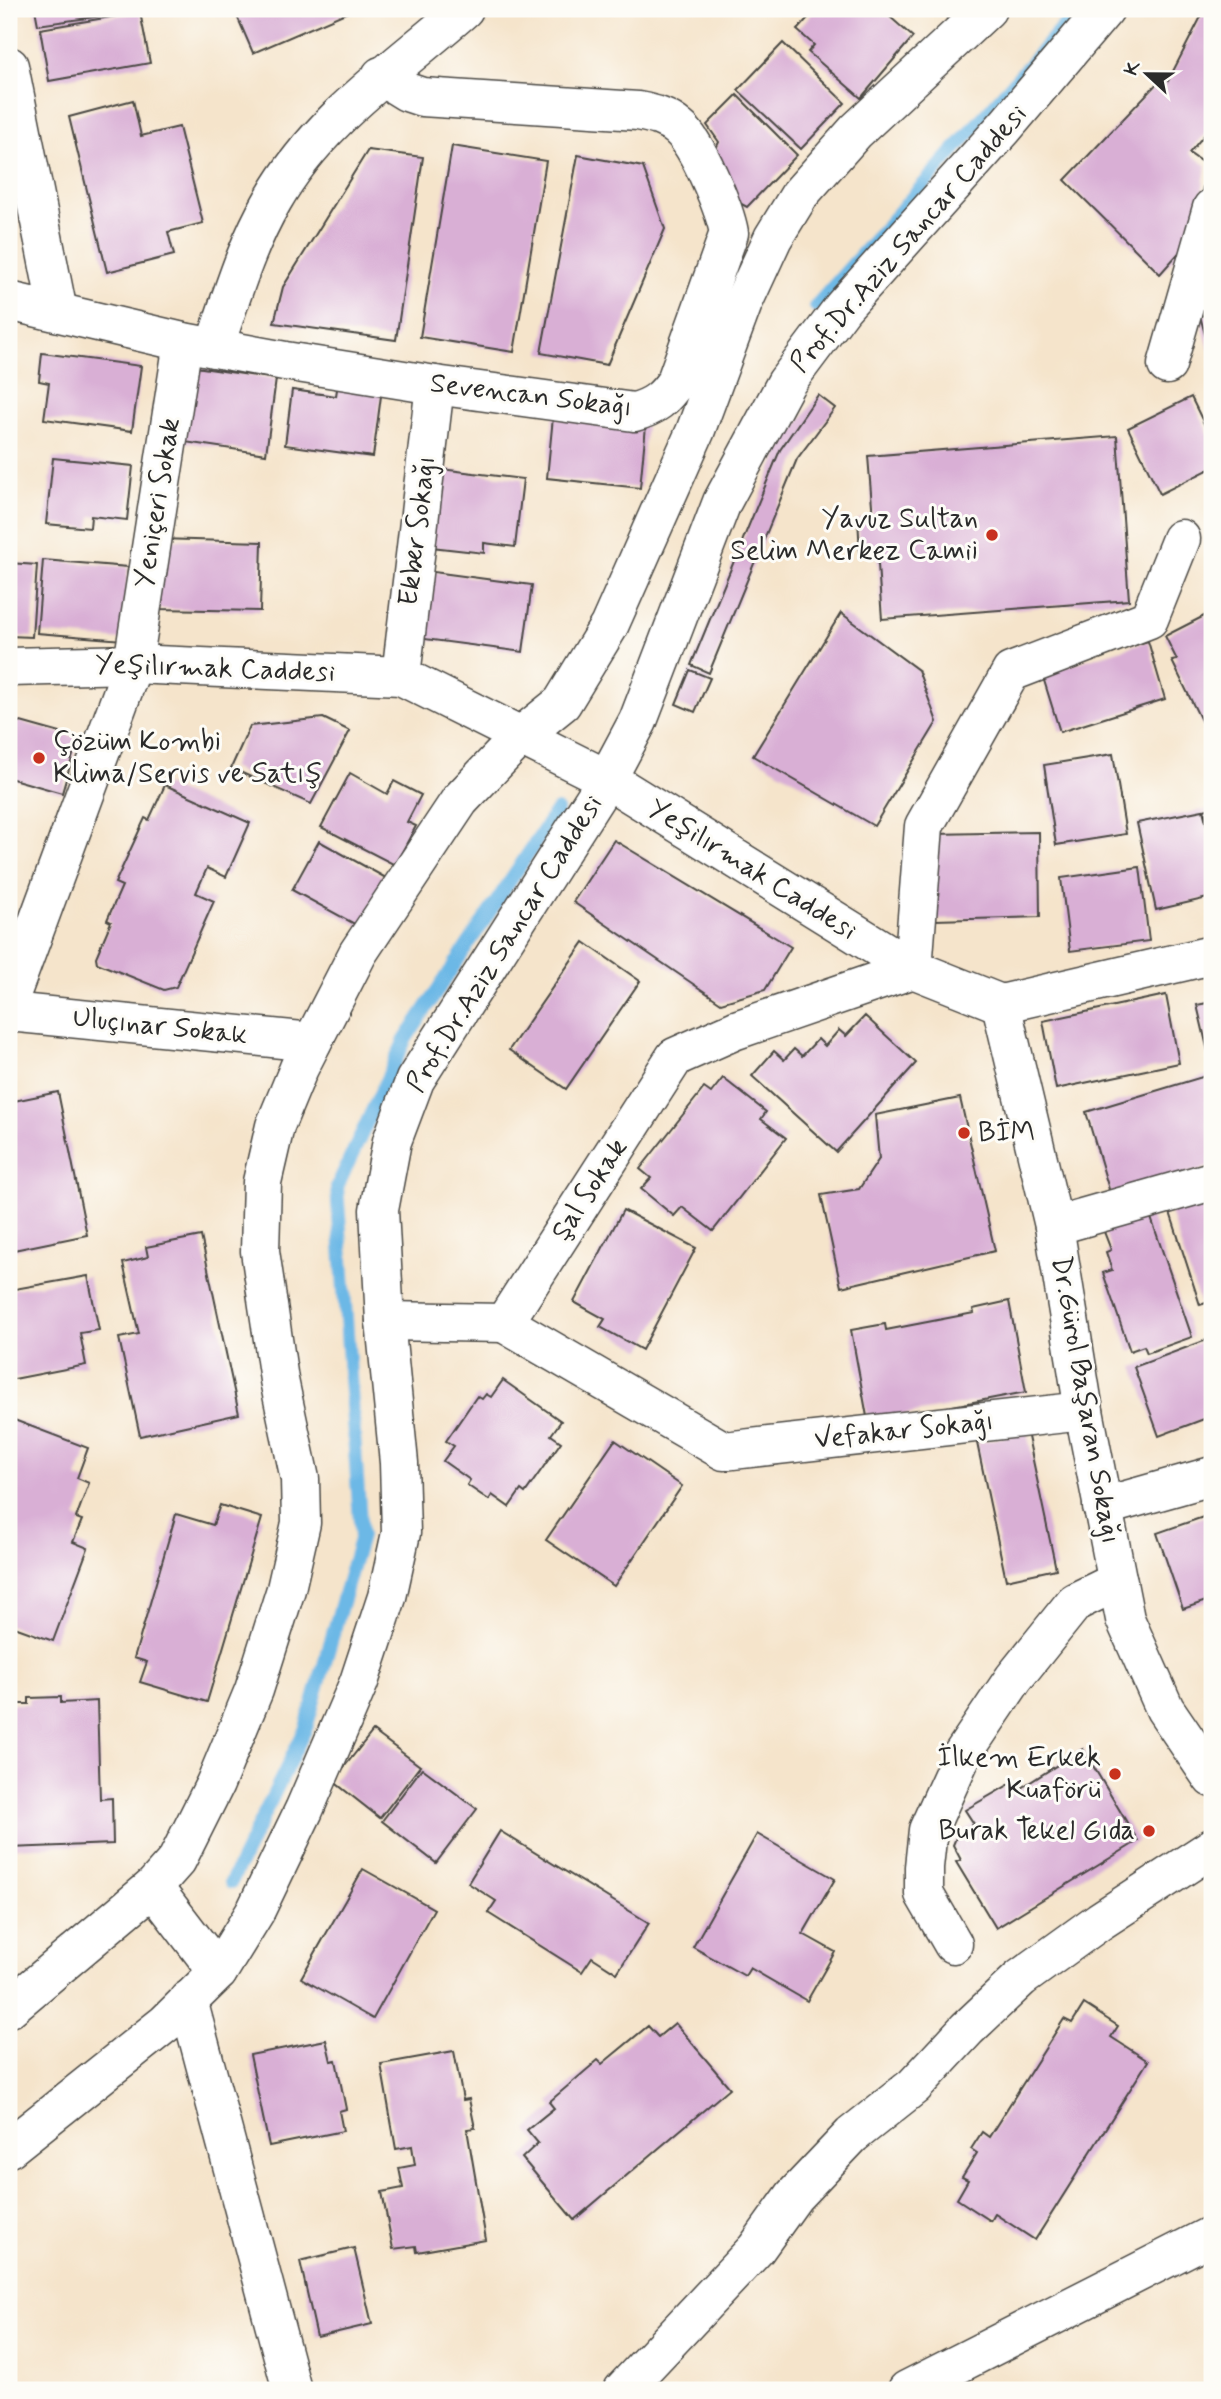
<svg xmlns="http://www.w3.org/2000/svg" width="1221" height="2399" font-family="Mynerve,sans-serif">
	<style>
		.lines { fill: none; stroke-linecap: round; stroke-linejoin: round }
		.stream { stroke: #6cb8e6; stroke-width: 14 }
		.building { fill: #d9afd5 }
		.minor-casing { stroke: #494743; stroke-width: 41 }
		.minor { stroke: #fff; stroke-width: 38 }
		.poi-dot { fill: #c8321e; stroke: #fdfcf7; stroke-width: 2.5 }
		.labels { text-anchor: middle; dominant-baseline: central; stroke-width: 6; stroke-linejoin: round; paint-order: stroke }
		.street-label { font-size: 28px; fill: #2b2b2b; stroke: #fdfcf7 }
		.poi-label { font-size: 28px; fill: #2b2b2b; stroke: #fdfcf7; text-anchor: end }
	</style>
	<rect width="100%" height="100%" fill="#fdfcf7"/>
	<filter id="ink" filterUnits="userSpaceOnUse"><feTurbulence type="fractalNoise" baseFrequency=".0143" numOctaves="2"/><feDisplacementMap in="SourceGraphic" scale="14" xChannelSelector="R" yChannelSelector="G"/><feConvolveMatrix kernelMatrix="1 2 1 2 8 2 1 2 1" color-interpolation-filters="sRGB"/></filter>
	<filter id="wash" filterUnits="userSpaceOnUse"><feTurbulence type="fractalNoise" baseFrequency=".00686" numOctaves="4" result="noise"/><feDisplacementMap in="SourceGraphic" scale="28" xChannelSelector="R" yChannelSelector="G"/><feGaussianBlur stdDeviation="1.57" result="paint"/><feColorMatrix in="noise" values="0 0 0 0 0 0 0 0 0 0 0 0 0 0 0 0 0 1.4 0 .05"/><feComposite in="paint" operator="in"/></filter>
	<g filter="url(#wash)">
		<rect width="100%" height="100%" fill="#f5e4cb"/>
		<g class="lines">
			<g class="stream">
				<path d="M816 306 1079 9"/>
				<path d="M231 1882 306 1728 361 1536 337 1187 405 1040 557 810"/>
			</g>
		</g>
		<g id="blocks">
			<g class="building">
				<path d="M35 9H124V13L38 25Z"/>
				<path d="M234 9H347L348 12 253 53Z"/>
				<path d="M816 9H881L913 37 861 98 808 52 814 45 797 30Z"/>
				<path d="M1205 9H1212V126L1189 153 1206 165 1201 201 1192 238 1160 274 1065 180 1163 77 1168 81Z"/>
				<path d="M140 12 150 63 49 81 40 29Z"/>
				<path d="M783 43 845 103 801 149 738 90Z"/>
				<path d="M737 95 797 155 747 207 723 194 708 165 719 142 707 125Z"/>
				<path d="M133 100 141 136 179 127 203 223 168 232 174 255 107 272 69 117Z"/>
				<path d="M452 146 546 161 514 352 420 337Z"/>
				<path d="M368 150 423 157 396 340 274 323 283 287Z"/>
				<path d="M578 155 643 167 665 229 607 365 541 353Z"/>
				<path d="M1212 313V356H1211L1200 316Z"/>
				<path d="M42 353 141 366 132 431 44 419 49 383 39 381Z"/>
				<path d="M189 366 276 379 266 454 178 441Z"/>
				<path d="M338 382 382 388 373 457 285 445 292 390 336 396Z"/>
				<path d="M818 395 835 408 797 459 709 673 691 665 780 450Z"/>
				<path d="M1191 397 1212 440V468L1160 494 1128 428Z"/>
				<path d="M553 417 646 426 640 488 547 478Z"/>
				<path d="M1117 436 1129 600 882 619 877 551 860 552 858 519 873 518 868 456Z"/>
				<path d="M53 458 133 466 127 520 91 516 90 528 46 524Z"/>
				<path d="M433 468 523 479 515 547 484 543V553L423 546Z"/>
				<path d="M159 539 262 542 260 611 158 609Z"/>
				<path d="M43 560 128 567 123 640 37 633Z"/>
				<path d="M9 563 37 565 32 637 9 636Z"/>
				<path d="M426 571 532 585 523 652 417 638Z"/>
				<path d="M1212 612V738L1210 739 1172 661 1177 660 1165 636Z"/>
				<path d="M841 613 918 670 937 722 874 826 753 756Z"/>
				<path d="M1148 641 1165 699 1060 732 1042 674Z"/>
				<path d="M690 670 710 678 695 712 676 704Z"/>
				<path d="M323 718 350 731 311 804 231 768 250 726Z"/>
				<path d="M10 719 78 738 62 793 9 778Z"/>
				<path d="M1113 754 1126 834 1056 845 1044 765Z"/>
				<path d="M350 773 387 794 394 781 421 795 407 822 416 826 395 865 321 827Z"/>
				<path d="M165 785 250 823 226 877 207 868 196 893 214 901 176 987 164 990 97 963 96 957 111 922 107 920 122 886 115 883 145 818 149 820Z"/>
				<path d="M1212 808V834L1204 810Z"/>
				<path d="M1203 810 1212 845V897L1156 910 1137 823Z"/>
				<path d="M1039 832 1040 917 935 920 934 834Z"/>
				<path d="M614 840 791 947 765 990 721 1003 573 902Z"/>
				<path d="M319 841 386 878 360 927 292 890Z"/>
				<path d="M1140 867 1149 941 1070 951 1061 878Z"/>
				<path d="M584 942 640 981 566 1089 509 1050Z"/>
				<path d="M1166 995 1179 1063 1056 1089 1043 1021Z"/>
				<path d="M1212 1002V1064H1211L1197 1005Z"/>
				<path d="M865 1016 916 1063 836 1152 752 1076 774 1051 784 1060 794 1049 802 1056 818 1039 825 1046 839 1030 846 1036Z"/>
				<path d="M1212 1074V1166L1111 1196 1086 1112Z"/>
				<path d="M723 1078 766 1112 761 1119 786 1138 713 1231 682 1207 674 1216 641 1189 651 1178 640 1169 704 1088 711 1093Z"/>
				<path d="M58 1092 87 1235 9 1251V1102Z"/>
				<path d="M960 1098 995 1251 841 1287 821 1195 859 1189 879 1159 875 1115Z"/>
				<path d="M1212 1192V1301L1200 1305 1168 1206Z"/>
				<path d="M623 1210 696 1248 642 1350 600 1327 605 1319 574 1302Z"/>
				<path d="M1149 1212 1192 1337 1147 1353 1144 1346 1130 1351 1103 1273 1112 1270 1106 1252 1111 1250 1103 1229Z"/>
				<path d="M201 1236 239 1414 140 1436 119 1338 139 1334 123 1263 148 1257 146 1247Z"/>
				<path d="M88 1276 99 1330 80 1333 86 1365 9 1380V1290Z"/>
				<path d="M1009 1301 1026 1392 868 1422 851 1330 885 1324 886 1330 974 1313 973 1309Z"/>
				<path d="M1212 1338V1416L1159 1436 1134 1367Z"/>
				<path d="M503 1380 561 1421 551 1435 561 1442 525 1493 521 1490 509 1507 492 1495 489 1500 467 1485 470 1480 443 1461 454 1446 446 1441 477 1396 482 1399 486 1394 491 1397Z"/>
				<path d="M9 1418 88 1448 77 1478 89 1483 76 1518 82 1520 73 1542 88 1548 53 1641 9 1625Z"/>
				<path d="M1027 1432 1056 1569 1006 1580 977 1443Z"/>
				<path d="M615 1440 682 1486 614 1586 546 1540Z"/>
				<path d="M220 1505 262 1518 207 1702 140 1682 147 1662 134 1658 176 1514 213 1525Z"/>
				<path d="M1212 1514V1599L1183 1609 1157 1533Z"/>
				<path d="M61 1697V1703L97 1701 100 1799 112 1798 113 1844 9 1848V1704H29V1698Z"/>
				<path d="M373 1731 420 1766 380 1818 333 1781Z"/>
				<path d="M1083 1749 1138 1841 996 1928 956 1862 961 1860 953 1845 958 1833 974 1824 965 1810 1012 1783 1016 1791Z"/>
				<path d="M422 1768 477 1809 436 1863 382 1821Z"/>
				<path d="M500 1831 649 1923 617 1973 592 1957 582 1972 488 1913 496 1901 468 1883Z"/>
				<path d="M757 1834 835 1879 803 1934 835 1952 807 2001 750 1968 745 1976 693 1947Z"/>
				<path d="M363 1869 434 1909 373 2019 301 1978Z"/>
				<path d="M1084 2004 1118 2026 1111 2037 1148 2061 1035 2240 995 2214 991 2221 957 2199 968 2180 962 2177 977 2153 971 2149 982 2132 989 2137 1064 2019 1072 2023Z"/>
				<path d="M675 2023 730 2088 574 2220 522 2158 538 2143 527 2130 554 2108 549 2102 598 2060 602 2064 648 2026 658 2037Z"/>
				<path d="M326 2040 331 2061 336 2060 346 2109 339 2111 343 2131 269 2146 250 2055Z"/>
				<path d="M454 2051 463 2100 469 2099 475 2128 467 2129 486 2240 417 2252 416 2246 393 2249 382 2192 403 2188 399 2168 415 2165 412 2146 396 2149 381 2064Z"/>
				<path d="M354 2248 372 2324 317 2337 300 2261Z"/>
			</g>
		</g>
	</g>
	<g filter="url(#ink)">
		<use href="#blocks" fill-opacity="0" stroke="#494743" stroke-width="2"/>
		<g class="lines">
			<defs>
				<g id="minor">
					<path d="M9 66 58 312"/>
					<path d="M9 301 183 342 285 361 435 385 634 412C654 407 665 398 676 381L729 233C725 210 697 142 679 128 667 117 653 114 638 111L422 97 407 92 381 76"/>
					<path d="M214 348C231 298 246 246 273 200 319 119 396 69 464 9"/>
					<path d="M1167 365 1212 208"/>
					<path d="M9 667 133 664 401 676 607 779 913 969 1001 1004 1212 955"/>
					<path d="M401 676 435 385"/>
					<path d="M9 1000 133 664 183 342"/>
					<path d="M1001 1004 1054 1226 1084 1411 1125 1619 1165 1709 1212 1778"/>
					<path d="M9 1012 312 1042"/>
					<path d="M1054 1226 1212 1181"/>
					<path d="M385 1321 504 1323"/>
					<path d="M1084 1411 724 1451 504 1323 675 1057 736 1030 913 969 924 826 1011 672 1149 619 1181 539"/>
					<path d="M1102 1507 1212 1476"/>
					<path d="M153 1887 218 1972"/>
					<path d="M953 1944 924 1894V1867L928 1830 962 1755 1014 1678 1075 1602 1118 1581"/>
					<path d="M188 2000 292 2390"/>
					<path d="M9 2008 153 1887 177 1860 215 1784 254 1690 286 1589 301 1523 300 1479 279 1380 260 1251 262 1182 275 1126 299 1068 358 953 460 800 521 736 562 703 609 626 695 432 743 303 773 238 800 194 856 131 987 9"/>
					<path d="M9 2148 166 2023 218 1972 255 1912 304 1810 359 1682 387 1597 401 1533 399 1463 385 1321 379 1210 392 1141 415 1080 607 779 638 721 722 502 786 383 843 307 1004 128 1105 9"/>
					<path d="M623 2390 756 2249 794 2196 852 2135 914 2086 967 2029 1021 1978 1100 1921 1212 1848"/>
					<path d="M907 2390 1212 2235"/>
				</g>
			</defs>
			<use href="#minor" class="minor-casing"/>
			<use href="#minor" class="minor"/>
		</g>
	</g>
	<g class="poi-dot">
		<circle cx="992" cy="535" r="7"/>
		<circle cx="39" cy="758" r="7"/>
		<circle cx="964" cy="1133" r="7"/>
		<circle cx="1115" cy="1774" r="7"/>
		<circle cx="1149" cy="1831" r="7"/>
	</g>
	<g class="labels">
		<g class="street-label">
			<text transform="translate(909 239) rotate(-49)">Prof.Dr.Aziz Sancar Caddesi</text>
			<text transform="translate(531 396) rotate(7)">Sevencan Sokağı</text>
			<text transform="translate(158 503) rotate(-81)">Yeniçeri Sokak</text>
			<text transform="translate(418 531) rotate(-83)">Ekber Sokağı</text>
			<text transform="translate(215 669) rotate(2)">Yeşilırmak Caddesi</text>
			<text transform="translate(752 870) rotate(32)">Yeşilırmak Caddesi</text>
			<text transform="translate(505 944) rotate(-58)">Prof.Dr.Aziz Sancar Caddesi</text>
			<text transform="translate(160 1027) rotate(6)">Uluçınar Sokak</text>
			<text transform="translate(590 1190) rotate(-57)">Şal Sokak</text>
			<text transform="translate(1085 1400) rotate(80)">Dr.Gürol Başaran Sokağı</text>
			<text transform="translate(904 1431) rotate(-6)">Vefakar Sokağı</text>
		</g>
		<g class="poi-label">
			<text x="978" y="519">Yavuz Sultan<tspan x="978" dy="32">Selim Merkez Camii</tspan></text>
			<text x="53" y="742" text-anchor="start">Çözüm Kombi<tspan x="53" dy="32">Klima/Servis ve Satış</tspan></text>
			<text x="978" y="1133" text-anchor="start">BİM</text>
			<text x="1101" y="1758">İlkem Erkek<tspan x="1101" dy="32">Kuaförü</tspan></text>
			<text x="1135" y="1831">Burak Tekel Gıda</text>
		</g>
	</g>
	<rect width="1221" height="2399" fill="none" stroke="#fdfcf7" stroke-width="35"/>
	<g transform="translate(1147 74) rotate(292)" stroke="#fdfcf7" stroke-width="5" paint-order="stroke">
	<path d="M0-5L12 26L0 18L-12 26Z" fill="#2b2b2b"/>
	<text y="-10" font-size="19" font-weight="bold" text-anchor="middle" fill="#2b2b2b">K</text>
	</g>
</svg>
